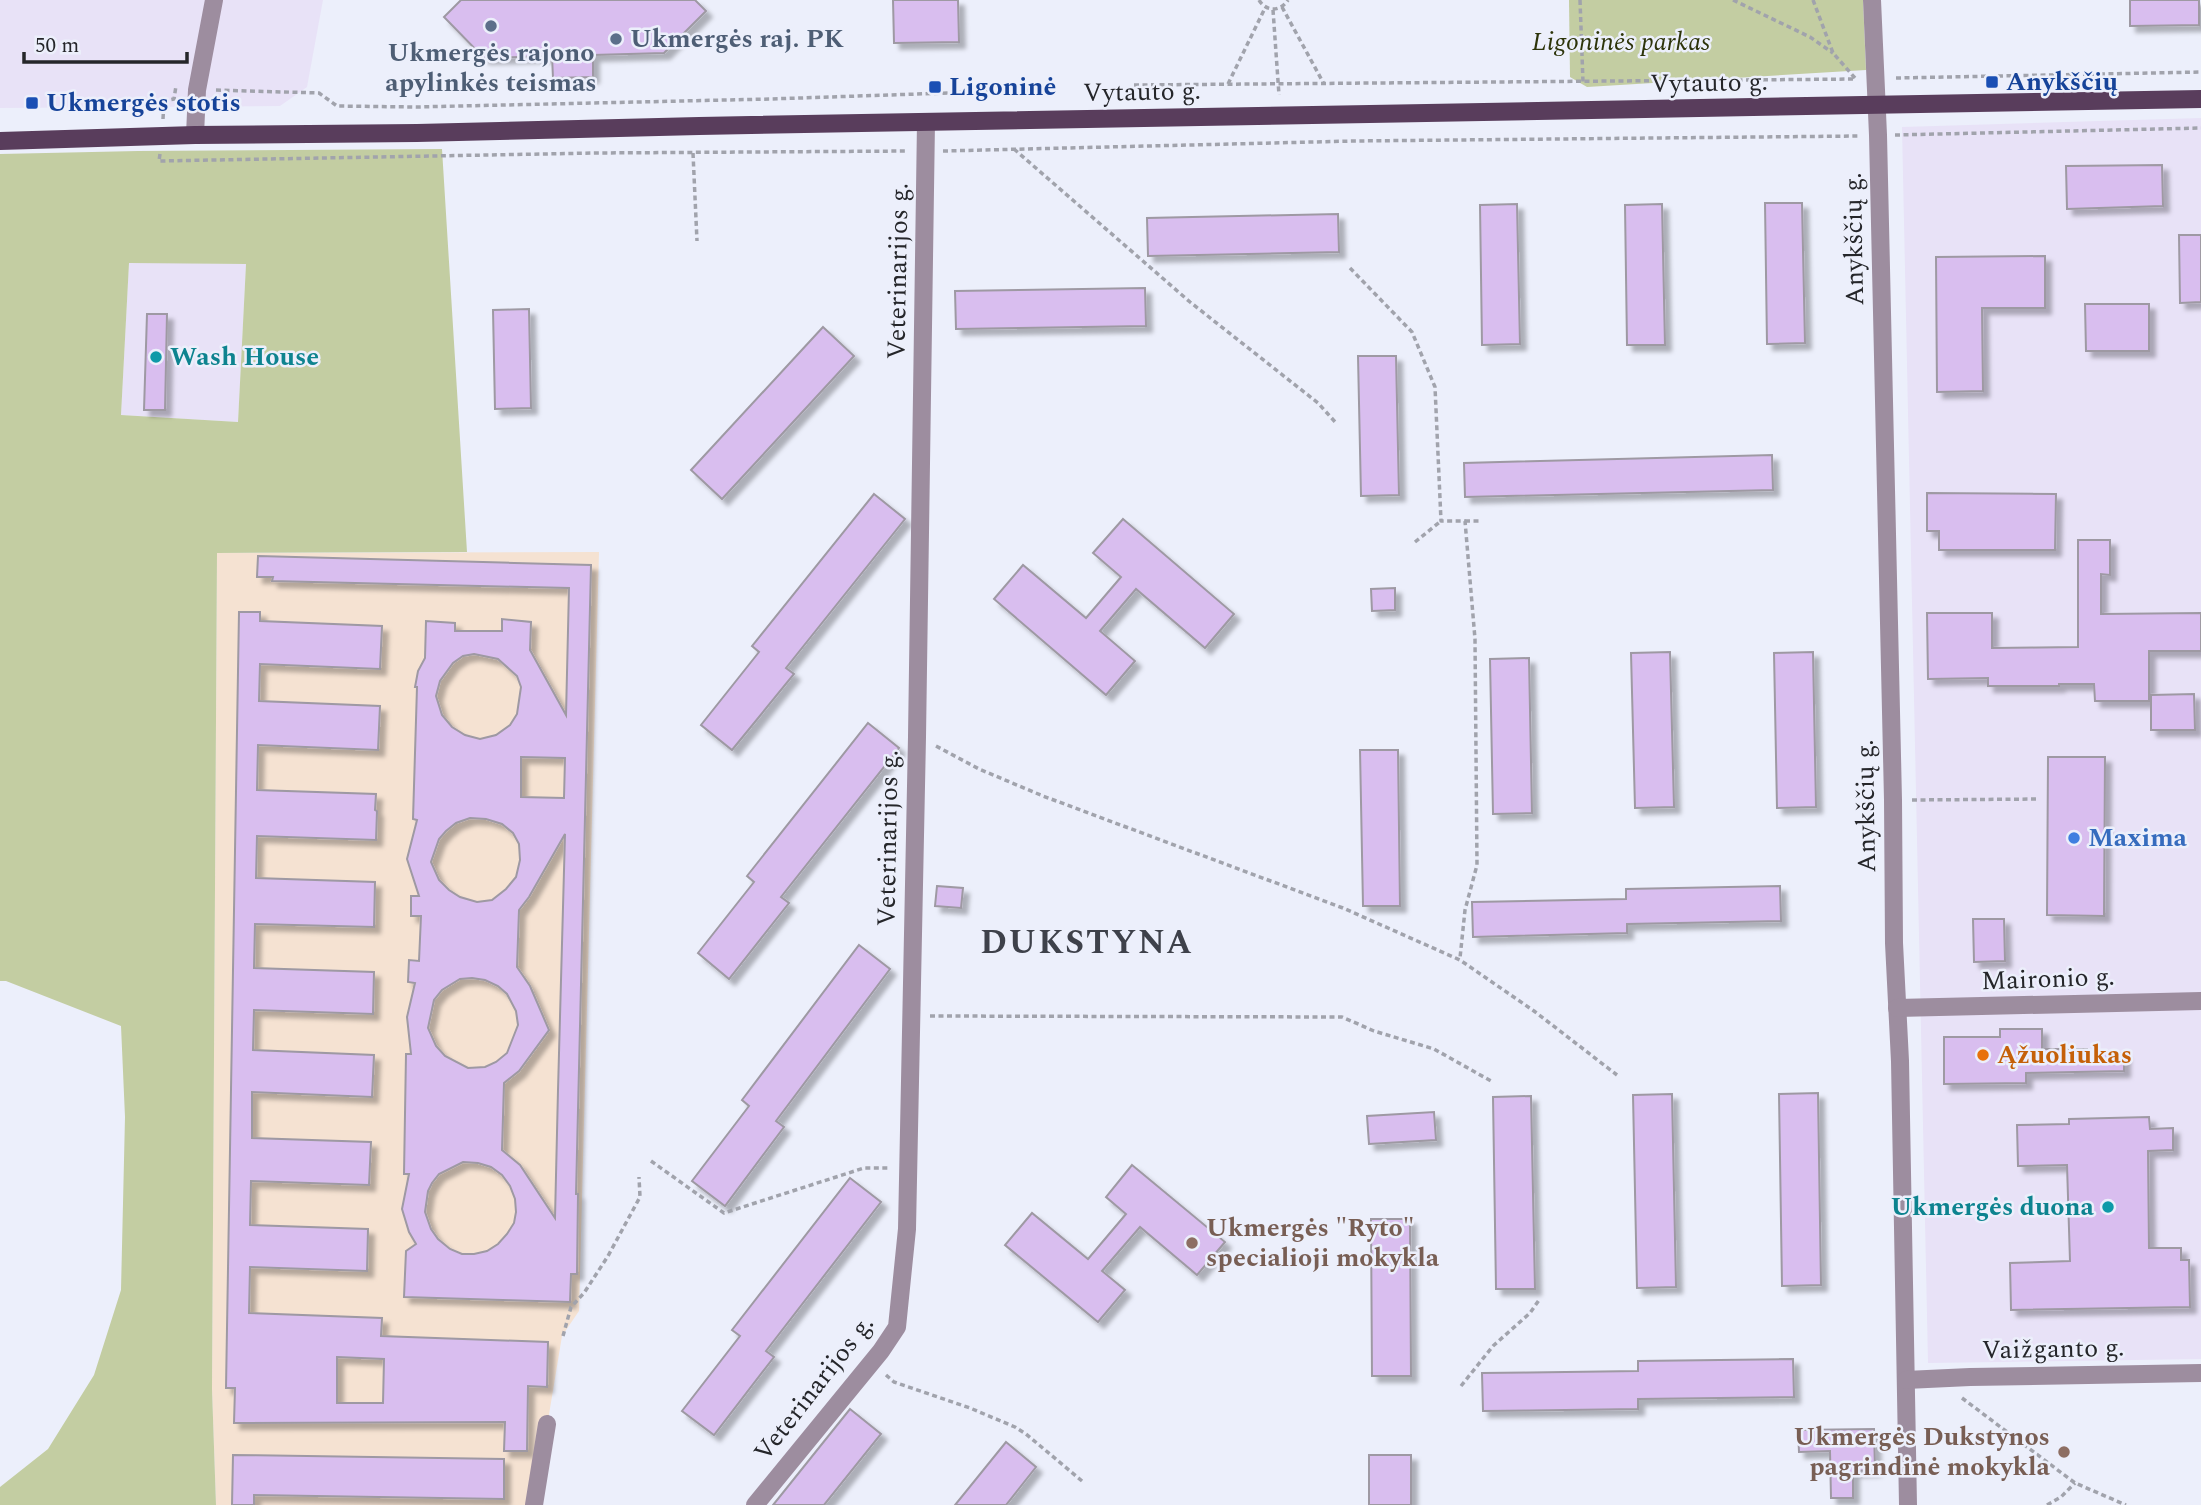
<svg xmlns="http://www.w3.org/2000/svg" width="2201" height="1505" font-family="Spectral,serif">
	<style>
		.commercial { fill: #e8e2f7 }
		.industrial { fill: #f5e2d2 }
		.green { fill: #c3cda2; fill-rule: evenodd }
		.building { fill: #d9beef; stroke: #9e99a3; stroke-width: 2; fill-rule: evenodd; filter: url(#shadow) }
		.lines { fill: none; stroke-linecap: round; stroke-linejoin: round }
		.path { stroke: #a1a3ac; stroke-width: 3.5; stroke-dasharray: 5 3.5; stroke-linecap: butt }
		.minor { stroke: #9d8d9f; stroke-width: 18 }
		.major { stroke: #593d5c; stroke-width: 18 }
		.service-dot { fill: #5c6f8a; stroke: #eceffb; stroke-width: 2.5 }
		.transit-dot { fill: #1a4fb4; stroke: #eceffb; stroke-width: 2.5 }
		.culture-dot { fill: #0f9aa8; stroke: #eceffb; stroke-width: 2.5 }
		.shop-dot { fill: #3f7fe0; stroke: #eceffb; stroke-width: 2.5 }
		.food-dot { fill: #e8710a; stroke: #eceffb; stroke-width: 2.5 }
		.education-dot { fill: #8d6e63; stroke: #eceffb; stroke-width: 2.5 }
		.labels { text-anchor: middle; dominant-baseline: central; stroke-width: 5; stroke-linejoin: round; paint-order: stroke }
		.service-label { font-size: 26px; font-weight: bold; fill: #4e5e75; stroke: #eceffb; text-anchor: start }
		.park-label { font-size: 26px; font-style: italic; fill: #2d340a; stroke: #eceffb }
		.transit-label { font-size: 26px; font-weight: bold; fill: #164399; stroke: #eceffb; text-anchor: start }
		.street-label { font-size: 26px; fill: #25262a; stroke: #eceffb }
		.culture-label { font-size: 26px; font-weight: bold; fill: #0d838f; stroke: #eceffb; text-anchor: start }
		.shop-label { font-size: 26px; font-weight: bold; fill: #366cbe; stroke: #eceffb; text-anchor: start }
		.food-label { font-size: 26px; font-weight: bold; fill: #c56008; stroke: #eceffb; text-anchor: start }
		.education-label { font-size: 26px; font-weight: bold; fill: #785e54; stroke: #eceffb; text-anchor: start }
		.district-label { font-size: 33px; font-weight: bold; letter-spacing: 2px; fill: #3e414a; stroke: #eceffb }
	</style>
	<defs>
		<filter id="shadow"><feDropShadow dx="6" dy="6" stdDeviation="2" flood-color="#0004"/></filter>
	</defs>
	<rect width="100%" height="100%" fill="#eceffb"/>
	<g class="commercial">
		<path d="M0 0H323L307 87 280 106 0 108Z"/>
		<path d="M2201 118V1359L1928 1363 1902 127Z"/>
		<path d="M129 262 246 264 238 422 121 415Z"/>
	</g>
	<path class="industrial" d="M599 552 579 1311 562 1336 534 1505H216L212 1389 217 553Z"/>
	<g class="green">
		<path d="M1569 0H1863L1866 70 1587 87 1570 77Z"/>
		<path d="M442 149 467 552 217 553 212 1389 216 1505H0V1487L48 1449 94 1375 121 1290 125 1117 121 1026 6 981H0V154L138 151ZM129 263 246 264 238 422 121 415Z"/>
	</g>
	<g class="building">
		<path d="M461 0H695L706 11 664 53 593 55V77L553 78 552 56 484 58 444 17Z"/>
		<path d="M893 0H958L959 42 894 43Z"/>
		<path d="M2130 0H2199V25L2130 26Z"/>
		<path d="M2162 165 2163 206 2067 209 2066 166Z"/>
		<path d="M1765 203H1802L1805 343 1767 344Z"/>
		<path d="M1517 204 1520 344 1482 345 1480 205Z"/>
		<path d="M1662 204 1665 345H1627L1625 205Z"/>
		<path d="M1338 214 1339 252 1148 256 1147 218Z"/>
		<path d="M2179 235H2201V302L2180 303Z"/>
		<path d="M2045 256V308H1982L1983 391 1937 392 1936 257Z"/>
		<path d="M1145 288 1146 326 956 329 955 291Z"/>
		<path d="M2085 304H2149V351H2086Z"/>
		<path d="M529 309 531 408 495 409 493 310Z"/>
		<path d="M147 314H167L165 410H144Z"/>
		<path d="M823 327 854 356 722 499 691 470Z"/>
		<path d="M1358 356H1396L1399 495 1361 496Z"/>
		<path d="M1772 455 1773 490 1465 497 1464 463Z"/>
		<path d="M1927 493 2056 494 2055 550H1939V531H1927Z"/>
		<path d="M874 494 905 519 786 668 794 674 732 750 701 725 759 652 752 646Z"/>
		<path d="M1123 519 1234 614 1205 648 1136 589 1100 631 1135 661 1106 695 994 599 1023 565 1086 618 1121 577 1093 553Z"/>
		<path d="M2078 540H2110V575L2101 574V614L2201 613V651H2149V701H2095L2094 684H2059V686H1988V678L1928 679 1927 613H1992V648L2078 647Z"/>
		<path d="M258 556 591 565 576 1194H578L577 1274H571L570 1302 404 1297 406 1251 416 1244 409 1232 402 1209 409 1174H404L406 1054H411L407 1017 415 983 408 982 409 960 419 961 421 916H411V896H419L407 859 417 820 413 819 417 687H415L418 671 425 658 426 621 455 623V631H502V619L531 622 530 650 566 715 569 588 272 581 273 577H257ZM474 654 498 659 517 676 521 687 517 714 510 725 496 735 480 739 465 735 452 727 442 715 436 696 440 681 453 663 463 656ZM521 757 565 758 564 798 521 797ZM470 818 486 819 502 824 513 833 519 844 520 860 516 877 506 889 492 900 477 902 460 897 449 890 439 880 431 862 439 839 446 831 456 823ZM565 834 558 1090 555 1218 520 1165 502 1150 504 1083 519 1071 549 1030 530 986 517 967 519 910 529 897ZM472 978 485 980 498 986 507 994 516 1011 518 1025 507 1053 496 1062 485 1067 468 1068 445 1056 436 1046 428 1028 434 1000 442 990 460 979ZM463 1162 478 1163 491 1167 502 1175 510 1186 515 1199 516 1212 514 1223 507 1234 498 1244 487 1251 474 1254H462L450 1249 438 1239 431 1229 425 1212 428 1191 432 1183 439 1174Z"/>
		<path d="M1395 588V610L1372 611 1371 589Z"/>
		<path d="M239 612H260V621L382 626 380 669 260 664 259 701 380 706 378 750 258 745 257 790 376 794 375 810 377 811 376 840 257 836 256 878 375 882 374 927 255 924 254 968 374 972 373 1014 254 1010 253 1050 374 1055 372 1097 252 1092V1138L371 1142 369 1185 251 1181 250 1225 368 1229 367 1271 250 1267 249 1313 382 1318 381 1336 548 1342 547 1387 528 1386 527 1451H504L505 1422 234 1423 235 1388H226ZM337 1357 384 1359 383 1403H337Z"/>
		<path d="M1670 652 1674 807 1635 808 1631 653Z"/>
		<path d="M1813 652 1816 807 1777 808 1774 653Z"/>
		<path d="M1529 658 1532 813 1493 814 1490 659Z"/>
		<path d="M2194 694 2195 730H2151V695Z"/>
		<path d="M868 723 899 748 781 897 789 903 729 979 698 953 754 882 747 876Z"/>
		<path d="M1360 750H1398L1400 906H1363Z"/>
		<path d="M2048 757H2105L2104 916 2047 915Z"/>
		<path d="M937 886 963 888 961 908 935 906Z"/>
		<path d="M1780 886 1781 921 1627 924V933L1473 937 1472 902 1626 899V889Z"/>
		<path d="M1973 919H2004L2005 961 1974 962Z"/>
		<path d="M859 945 890 969 776 1121 784 1127 725 1206 692 1181 749 1106 742 1100Z"/>
		<path d="M2000 1029H2042V1049H2087V1053H2124V1071L2026 1073V1083L1944 1084V1037H2000Z"/>
		<path d="M1818 1093 1821 1285 1782 1286 1779 1094Z"/>
		<path d="M1672 1094 1676 1287 1637 1288 1633 1095Z"/>
		<path d="M1531 1096 1535 1289H1496L1493 1097Z"/>
		<path d="M1434 1112 1436 1140 1369 1144 1367 1116Z"/>
		<path d="M2149 1117 2150 1129 2173 1128V1150L2148 1151 2149 1248H2181V1260H2189L2190 1307 2011 1310 2010 1263 2070 1261 2067 1165 2018 1166 2017 1125 2069 1124V1119Z"/>
		<path d="M1132 1165 1225 1242 1197 1275 1140 1227 1102 1271 1125 1290 1098 1322 1005 1245 1032 1213 1088 1259 1126 1214 1106 1197Z"/>
		<path d="M850 1178 881 1202 766 1351 774 1357 714 1435 682 1411 740 1336 732 1330Z"/>
		<path d="M1371 1219H1410L1411 1376H1372Z"/>
		<path d="M1793 1359 1794 1397 1638 1399V1409L1483 1411 1482 1373 1638 1371V1361Z"/>
		<path d="M850 1409 881 1434 824 1505H773Z"/>
		<path d="M1874 1429 1875 1470 1853 1471V1498H1831L1830 1451 1799 1452 1798 1430Z"/>
		<path d="M1006 1442 1036 1467 1006 1505H955Z"/>
		<path d="M233 1455 504 1459V1499L254 1495V1505H232Z"/>
		<rect x="1369" y="1455" width="42" height="50"/>
	</g>
	<g class="lines">
		<g class="path">
			<path d="M1259 0C1266 12 1280 12 1288 0"/>
			<path d="M1580 0 1583 82"/>
			<path d="M1733 0 1810 37 1833 53"/>
			<path d="M1813 0 1833 53 1855 78"/>
			<path d="M1282 7 1324 84"/>
			<path d="M1273 10 1279 95"/>
			<path d="M1896 78 2201 72"/>
			<path d="M1228 84 1265 8"/>
			<path d="M1134 85 1856 79"/>
			<path d="M216 90 319 93 337 106 416 107 770 99 1036 90"/>
			<path d="M163 119 164 101 174 99 176 86"/>
			<path d="M1895 135 2201 128"/>
			<path d="M1014 149 1190 302 1318 403 1337 424"/>
			<path d="M943 151 1354 141 1859 136"/>
			<path d="M693 153 697 241"/>
			<path d="M160 154 159 161 596 153 908 151"/>
			<path d="M1350 268 1412 332 1435 387 1441 521H1465L1475 639 1477 865 1465 910 1460 958"/>
			<path d="M1465 521H1481"/>
			<path d="M1415 542 1441 521"/>
			<path d="M936 746 979 769 1043 796 1343 908 1460 960 1534 1011 1617 1075"/>
			<path d="M1912 800 2039 799"/>
			<path d="M930 1016 1342 1017 1374 1031 1434 1049 1491 1081"/>
			<path d="M651 1161 724 1213 864 1168H889"/>
			<path d="M563 1336 571 1307 584 1293 608 1256 640 1197 639 1177"/>
			<path d="M886 1375 894 1382 970 1408 1015 1427 1026 1434 1082 1481"/>
			<path d="M1461 1386 1493 1346 1530 1313 1539 1300"/>
			<path d="M1962 1398 2075 1483 2126 1505"/>
			<path d="M2047 1505 2061 1497 2075 1483"/>
		</g>
		<g class="minor">
			<path d="M1872 0 1878 135 1893 800 1894 943 1900 1061 1908 1505"/>
			<path d="M195 135 197 90 214 0"/>
			<path d="M1897 1008 2201 1001"/>
			<path d="M1906 1380 1970 1377 2201 1373"/>
			<path d="M534 1505 547 1424"/>
			<path d="M755 1505 881 1351 897 1327 907 1229 917 737 926 122"/>
		</g>
		<path class="major" d="M0 141 195 135 417 133 699 126 2201 99"/>
	</g>
	<g class="service-dot">
		<circle cx="491" cy="26" r="7"/>
		<circle cx="616" cy="39" r="7"/>
	</g>
	<g class="transit-dot">
		<rect x="1985" y="75" width="14" height="14" rx="3.5"/>
		<rect x="928" y="80" width="14" height="14" rx="3.5"/>
		<rect x="25" y="96" width="14" height="14" rx="3.5"/>
	</g>
	<g class="culture-dot">
		<circle cx="156" cy="357" r="7"/>
		<circle cx="2108" cy="1207" r="7"/>
	</g>
	<circle class="shop-dot" cx="2074" cy="838" r="7"/>
	<circle class="food-dot" cx="1983" cy="1055" r="7"/>
	<g class="education-dot">
		<circle cx="1192" cy="1243" r="7"/>
		<circle cx="2064" cy="1452" r="7"/>
	</g>
	<g class="labels">
		<g class="service-label">
			<text x="630" y="39">Ukmergės raj. PK</text>
			<text x="491" y="53" text-anchor="middle">Ukmergės rajono<tspan x="491" dy="30">apylinkės teismas</tspan></text>
		</g>
		<g class="park-label">
			<text x="1621" y="42">Ligoninės parkas</text>
		</g>
		<g class="transit-label">
			<text x="2006" y="82">Anykščių</text>
			<text x="949" y="87">Ligoninė</text>
			<text x="46" y="103">Ukmergės stotis</text>
		</g>
		<g class="street-label">
			<text transform="translate(1709 83) rotate(-1)">Vytauto g.</text>
			<text transform="translate(1142 92) rotate(-1)">Vytauto g.</text>
			<text transform="translate(1854 239) rotate(-91)">Anykščių g.</text>
			<text transform="translate(898 271) rotate(-89)">Veterinarijos g.</text>
			<text transform="translate(1866 806) rotate(-91)">Anykščių g.</text>
			<text transform="translate(888 838) rotate(-89)">Veterinarijos g.</text>
			<text transform="translate(2048 979) rotate(-2)">Maironio g.</text>
			<text transform="translate(2053 1349) rotate(-1)">Vaižganto g.</text>
			<text transform="translate(814 1388) rotate(-52)">Veterinarijos g.</text>
		</g>
		<g class="culture-label">
			<text x="170" y="357">Wash House</text>
			<text x="2094" y="1207" text-anchor="end">Ukmergės duona</text>
		</g>
		<g class="shop-label">
			<text x="2088" y="838">Maxima</text>
		</g>
		<g class="food-label">
			<text x="1997" y="1055">Ąžuoliukas</text>
		</g>
		<g class="education-label">
			<text x="1206" y="1228">Ukmergės "Ryto"<tspan x="1206" dy="30">specialioji mokykla</tspan></text>
			<text x="2050" y="1437" text-anchor="end">Ukmergės Dukstynos<tspan x="2050" dy="30">pagrindinė mokykla</tspan></text>
		</g>
		<g class="district-label">
			<text x="1087" y="943">DUKSTYNA</text>
		</g>
	</g>
	<path d="M24 52v10h163v-10" fill="none" stroke="#25262a" stroke-width="3.5"/>
	<text x="35" y="52" font-size="21" fill="#25262a" stroke="#eceffb" stroke-width="5" paint-order="stroke">50 m</text>
</svg>
